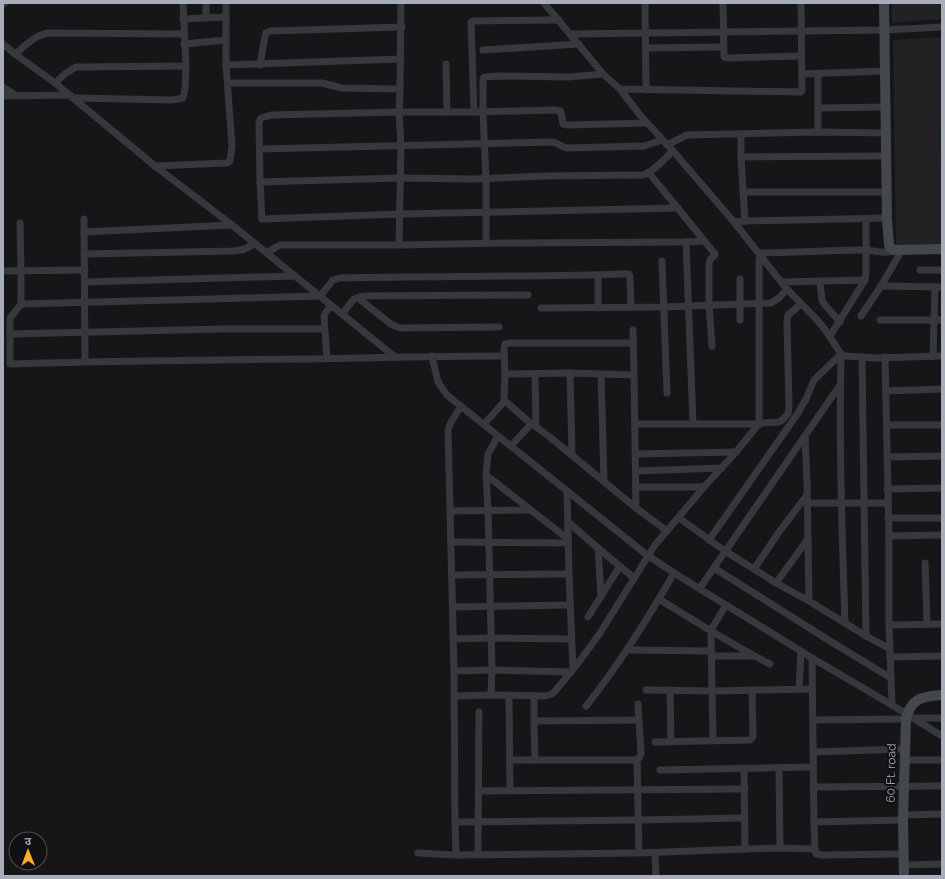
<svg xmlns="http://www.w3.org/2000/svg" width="945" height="879" font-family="Raleway,'Noto Sans Devanagari',sans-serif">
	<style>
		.built { fill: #222225 }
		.green { fill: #1b241c }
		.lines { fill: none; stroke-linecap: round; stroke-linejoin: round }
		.street { stroke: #36383d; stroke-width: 7 }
		.secondary { stroke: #44474e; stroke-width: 10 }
		.labels { text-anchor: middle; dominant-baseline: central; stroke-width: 4; stroke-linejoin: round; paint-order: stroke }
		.street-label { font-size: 12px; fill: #a7adb9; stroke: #111113 }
	</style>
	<rect width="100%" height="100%" fill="#161618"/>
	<g class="built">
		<path d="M892 3H942V19L892 23Z"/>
		<path d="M942 37V124L938 125 942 183V246L896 247 893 40Z"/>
	</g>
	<path class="green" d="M942 124V183L938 125Z"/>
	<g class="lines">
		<g class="street">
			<path d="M206 3V18"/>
			<path d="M544 3 603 74 620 89 640 115 673 151 734 222 785 287 819 322 826 331 841 354 846 356 876 358 942 356"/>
			<path d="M645 3 646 90"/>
			<path d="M723 3 724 57 728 58 801 56"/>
			<path d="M3 4 5 3"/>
			<path d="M183 19 226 17"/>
			<path d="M571 34 885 30 942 27"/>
			<path d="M3 44 15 54 55 83 155 166 232 225 395 357"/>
			<path d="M184 44 226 40"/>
			<path d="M646 48 723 47"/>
			<path d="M483 50 579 44"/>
			<path d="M15 54C25 46 35 35 48 33L184 34"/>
			<path d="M446 64 447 112"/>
			<path d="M226 65 401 59"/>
			<path d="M260 65 265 36 266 33 271 31 402 27"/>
			<path d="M802 74 885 71"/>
			<path d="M55 83 66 73 76 67 186 66"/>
			<path d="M228 83H322L342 88 400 89"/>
			<path d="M3 87 15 95"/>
			<path d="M620 89 801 92 802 91V89L801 3"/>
			<path d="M3 96 70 95"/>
			<path d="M75 98 173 100 183 98 185 89 186 66 183 3"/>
			<path d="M818 108 886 107"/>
			<path d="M474 112 471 22 474 21 559 20"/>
			<path d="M647 123 568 125 563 124 561 112 560 111 554 110 474 112H399L271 115 261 118 259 122 260 182 262 219 400 214 678 208"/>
			<path d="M818 132V74"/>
			<path d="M741 134V157L745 221"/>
			<path d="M667 145 687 135 818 132 886 133"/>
			<path d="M260 149 552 142C559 143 561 147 567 148L644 146 662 140"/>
			<path d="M741 157 886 156"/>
			<path d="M155 166 227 163 230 161 232 146 226 65V3"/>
			<path d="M649 173 715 254V255L710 260 709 264V305L712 346"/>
			<path d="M260 182 400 178 472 179 544 176 642 175C652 174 665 158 673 151"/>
			<path d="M743 192H887"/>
			<path d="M84 219 85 361"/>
			<path d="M734 222 745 221 887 218"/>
			<path d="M20 223 21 271V304L10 318V364C108 361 206 360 304 359 371 358 438 356 504 356"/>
			<path d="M84 232 232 225"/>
			<path d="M686 242 693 423"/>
			<path d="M486 243V179L483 112V79L484 77 500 76 569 77 603 74"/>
			<path d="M399 245 401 146 399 112 400 89 401 3"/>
			<path d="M267 253 276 247 281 245H399L504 243 686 242 704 241"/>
			<path d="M759 253C794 253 829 250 864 250 874 250 884 255 894 250"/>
			<path d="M84 254 234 251C243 250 247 249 254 243"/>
			<path d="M662 261 667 393"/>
			<path d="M920 270H942"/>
			<path d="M3 271 85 270"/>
			<path d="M598 275V308"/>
			<path d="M85 282 295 276"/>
			<path d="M782 282 865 280"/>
			<path d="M820 282 822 300 825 305 840 322"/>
			<path d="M881 286 942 287"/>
			<path d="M358 298 392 325 400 328 499 327"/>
			<path d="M21 304 320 296 333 280 340 278C435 276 530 277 625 274H629L630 277 631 307"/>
			<path d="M541 308 664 307 771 303 779 298 787 289"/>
			<path d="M342 314 354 299 363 296 528 295"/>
			<path d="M861 316 881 286 902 250"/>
			<path d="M740 320V279"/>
			<path d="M880 320H942"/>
			<path d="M633 330 634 375"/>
			<path d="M10 334 222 329H324"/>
			<path d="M830 336 865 280 866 272V219"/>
			<path d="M841 354C839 444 842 534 845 623"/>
			<path d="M432 356 438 382 447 395 647 555 674 573 812 658 892 705 942 736"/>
			<path d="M933 356 935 287"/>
			<path d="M862 357 866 636"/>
			<path d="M885 357 889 536V625L892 705"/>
			<path d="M327 358 324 316 326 312 331 305"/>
			<path d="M570 373 572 454"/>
			<path d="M505 374 570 373 634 375 636 508"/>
			<path d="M535 374 536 427"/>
			<path d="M601 374 604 481"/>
			<path d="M886 391 942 389"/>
			<path d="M504 400 528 421 551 438 636 508 667 531"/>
			<path d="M484 424 503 403 504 400 505 374 504 348 505 344 510 343H633"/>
			<path d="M635 424H759V259"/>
			<path d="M887 425H942"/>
			<path d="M805 436 807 481 809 601"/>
			<path d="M511 446 531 424"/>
			<path d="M635 454 736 452"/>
			<path d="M887 457 942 456"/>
			<path d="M636 471 722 468"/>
			<path d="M486 475 568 539"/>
			<path d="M636 487H704"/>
			<path d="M887 489 942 488"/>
			<path d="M567 491 569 574 573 669"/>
			<path d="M807 503H887"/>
			<path d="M451 511 529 510"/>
			<path d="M679 518 725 551 776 583 809 601 866 636 890 649"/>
			<path d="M888 518H942"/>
			<path d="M568 522 598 548 634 578"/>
			<path d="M889 536 942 535"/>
			<path d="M709 540 798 413 806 399 814 380 841 354"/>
			<path d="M451 542 568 543"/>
			<path d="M598 548 601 596"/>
			<path d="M925 563 927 624"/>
			<path d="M714 568 830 641 891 678"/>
			<path d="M754 569 779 532 807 495"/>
			<path d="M452 575 569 574"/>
			<path d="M776 583 808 539"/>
			<path d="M700 588 840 385"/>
			<path d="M659 599C696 622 732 645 770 664"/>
			<path d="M453 607 570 605"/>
			<path d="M588 617 620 566"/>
			<path d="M889 625 942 624"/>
			<path d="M453 639 491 638 571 639"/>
			<path d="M627 650 711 651"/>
			<path d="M711 656H753"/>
			<path d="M890 657 942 656"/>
			<path d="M812 658 814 822 815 849 816 854 822 855 903 854"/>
			<path d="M454 671 492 670 571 672"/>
			<path d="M799 689 801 651"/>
			<path d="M646 690 712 691 812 689"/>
			<path d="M670 690 671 742"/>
			<path d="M491 695 492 670 488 510 486 475 488 454 498 436"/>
			<path d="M509 695 510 790"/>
			<path d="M454 696 491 695 545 696 552 694 555 691 579 662 600 633 655 545 704 487 736 452 757 426 762 423 778 422 781 421 788 414 789 407 787 321 788 315 801 304"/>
			<path d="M534 696V723"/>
			<path d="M586 706C620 664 647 620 674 573"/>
			<path d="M913 718H942"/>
			<path d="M813 720 906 719"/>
			<path d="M713 740 711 636 712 628 726 605"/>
			<path d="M655 742 750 740 752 738 753 736 752 690"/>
			<path d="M813 752 904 749"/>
			<path d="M637 759 639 853"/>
			<path d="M510 760H635C639 759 640 758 641 754L638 704"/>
			<path d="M535 760 534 723 536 721 638 720"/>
			<path d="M904 760H942"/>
			<path d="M744 768 745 849"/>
			<path d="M779 768 780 848"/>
			<path d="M660 770 813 767"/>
			<path d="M813 787 942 786"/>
			<path d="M478 791 745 789"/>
			<path d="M903 815 942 814"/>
			<path d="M455 822 638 820 745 818"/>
			<path d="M814 822 903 820"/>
			<path d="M418 853 456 855 639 853 745 849 780 848 815 849"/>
			<path d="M655 853 656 876"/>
			<path d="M478 854 479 712"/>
			<path d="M456 855 455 822 454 671 448 430 450 424 461 406"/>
			<path d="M903 865 942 864"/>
		</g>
		<g class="secondary">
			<path d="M884 3 887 218 889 245 891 248 894 250 942 249"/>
			<path d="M904 876 903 820 906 719C911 698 923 696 942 695"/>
		</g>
	</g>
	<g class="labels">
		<g class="street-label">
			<text transform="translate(891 773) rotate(-89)">60 Ft. road</text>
		</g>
	</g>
	<rect width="945" height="879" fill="none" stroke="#a7adb9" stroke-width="8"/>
	<g transform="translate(28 851) rotate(359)"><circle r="19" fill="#111113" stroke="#4d4f55"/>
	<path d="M0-3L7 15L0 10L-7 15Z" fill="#ffac27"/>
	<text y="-6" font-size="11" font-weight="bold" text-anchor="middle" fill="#a7adb9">उ</text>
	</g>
</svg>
